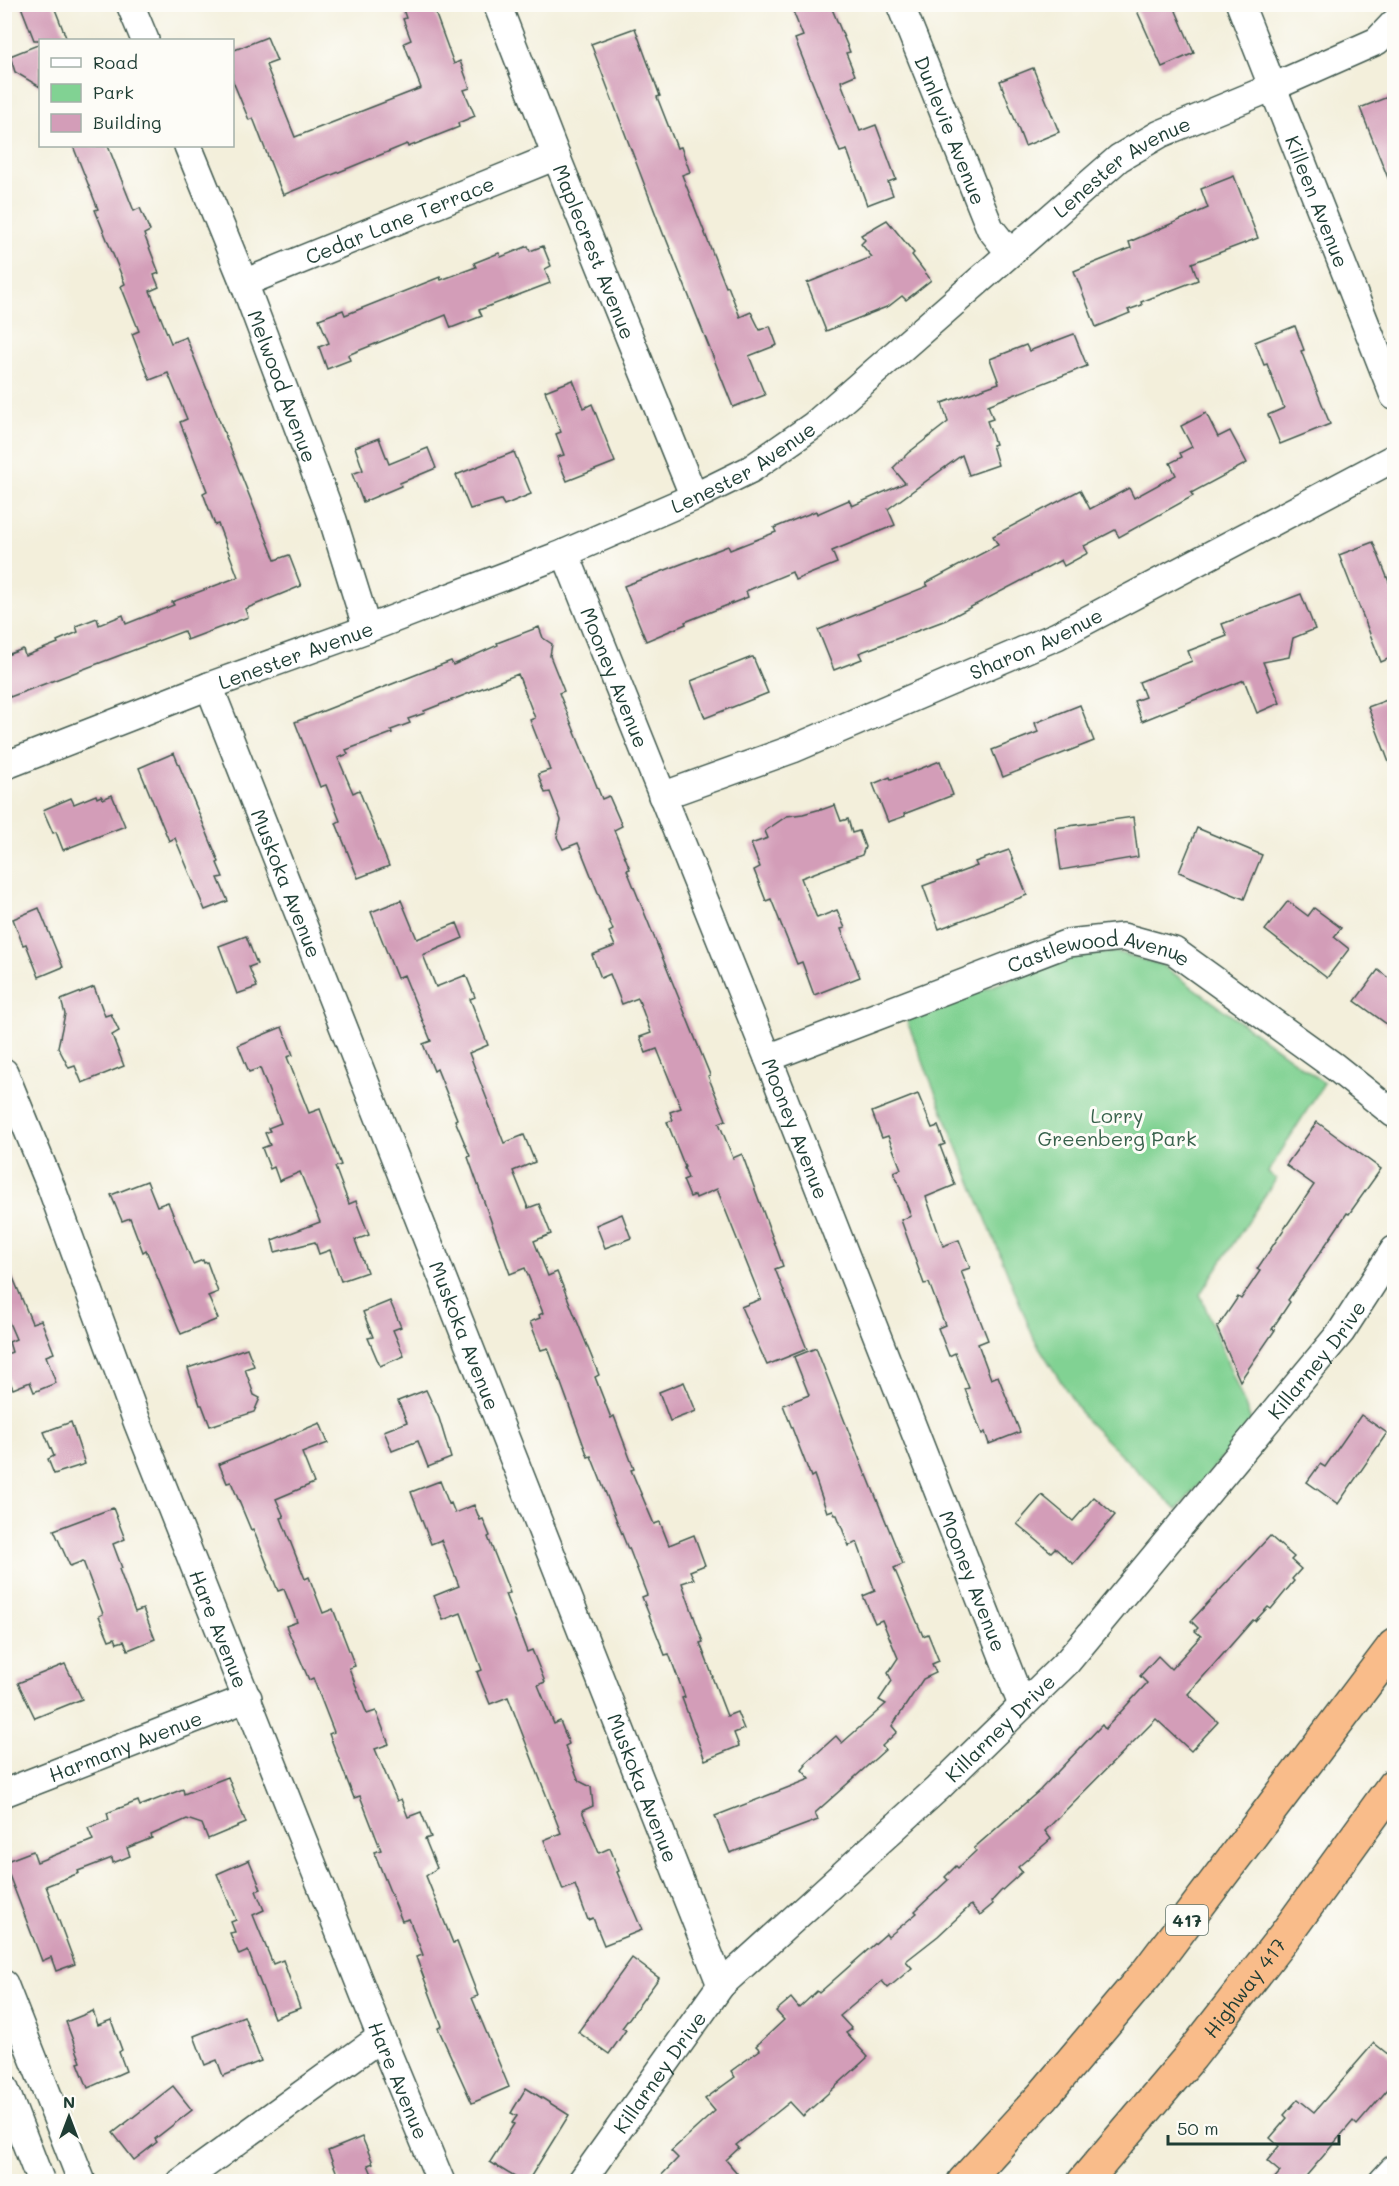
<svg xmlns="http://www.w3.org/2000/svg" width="1399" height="2186" font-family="Mali,sans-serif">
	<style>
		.green { fill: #81d293; stroke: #508864; stroke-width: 1.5 }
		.building { fill: #d39db8 }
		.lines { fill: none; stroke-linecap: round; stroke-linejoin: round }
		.minor-casing { stroke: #3f584d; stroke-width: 30 }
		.highway-casing { stroke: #3f584d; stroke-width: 36 }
		.minor { stroke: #fff; stroke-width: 27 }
		.highway { stroke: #f9bc8a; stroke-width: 33 }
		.labels { text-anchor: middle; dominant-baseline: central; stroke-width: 6; stroke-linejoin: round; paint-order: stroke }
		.shield { fill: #fdfcf7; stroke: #62766e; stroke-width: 1.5 }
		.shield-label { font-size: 18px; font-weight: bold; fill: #1f3d34 }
		.street-label { font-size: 20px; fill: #1f3d34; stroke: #fdfcf7 }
		.park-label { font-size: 20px; fill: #38624c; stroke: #fdfcf7 }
	</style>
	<rect width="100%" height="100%" fill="#fdfcf7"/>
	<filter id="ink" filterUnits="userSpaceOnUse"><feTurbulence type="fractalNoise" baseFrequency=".0167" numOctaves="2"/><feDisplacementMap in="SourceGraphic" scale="12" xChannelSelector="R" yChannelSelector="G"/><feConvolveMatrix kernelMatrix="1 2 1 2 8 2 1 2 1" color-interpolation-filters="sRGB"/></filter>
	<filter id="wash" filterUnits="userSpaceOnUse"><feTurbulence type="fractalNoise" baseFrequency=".008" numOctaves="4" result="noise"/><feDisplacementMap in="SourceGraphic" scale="24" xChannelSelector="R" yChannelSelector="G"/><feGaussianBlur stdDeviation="1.35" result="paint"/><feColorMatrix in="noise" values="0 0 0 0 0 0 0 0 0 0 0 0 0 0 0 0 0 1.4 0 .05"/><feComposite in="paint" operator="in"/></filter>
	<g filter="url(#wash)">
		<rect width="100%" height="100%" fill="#f3efdb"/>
		<path class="green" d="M1116 952 1162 965 1324 1083 1268 1172 1276 1179 1200 1294 1252 1423 1177 1510 1084 1418 1034 1339 906 1019 1071 956Z"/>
		<g id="blocks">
			<g class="building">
				<path d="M20 4H53L67 40H34Z"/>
				<path d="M401 4H432L454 64 460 61 470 88 464 90 475 116 458 123 459 127 408 147 407 144 283 195 253 118 249 120 232 79V51L267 37 277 61 266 65 295 137 421 88 404 43 411 40 403 19 406 18Z"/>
				<path d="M790 4H830L850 52 846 53 855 75 841 81 842 85 860 131 876 125 896 179 888 182 893 195 867 205 847 150 840 152 795 39 803 36Z"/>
				<path d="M1134 4H1173L1194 53 1162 67Z"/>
				<path d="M635 28 660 96 657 97 677 148 681 147 690 172 682 175 726 287 728 286 740 317 751 312 760 330 770 326 777 345 749 356 765 395 733 407 665 236H664L591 44Z"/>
				<path d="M40 44V87L15 72 10 56Z"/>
				<path d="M1033 68 1059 132 1025 146 1000 81Z"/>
				<path d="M1395 94V193H1394L1360 108Z"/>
				<path d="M73 146H108L134 211 140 208 150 231 144 234 159 273 154 275 159 287 150 291 171 343 186 337 275 560 289 555 301 586 245 609 248 617 187 640 184 631 10 697 4 682V656L23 649 25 656 58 643 57 641 78 632 76 626 97 618 99 625 123 615 126 624 174 605 172 602 238 577 218 524 215 525 203 493 207 491 180 422 187 419 168 373 150 380 132 334 139 331 121 286 125 284 95 210 98 209Z"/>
				<path d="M1234 176 1258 238 1192 263 1198 280 1141 302 1142 305 1128 310 1130 313 1096 327 1074 271 1131 248 1129 242 1208 208 1201 189Z"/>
				<path d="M887 220 914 253 912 255 931 280 906 300 902 296 889 306 826 331 807 283 872 257 861 244 865 240 861 235Z"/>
				<path d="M528 246 530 251 543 246 551 266 545 269 550 283 479 310 482 316 451 328 446 315 348 355 350 360 327 369 319 347 329 343 319 319 343 310 345 315 440 277 441 280 476 267 474 263 499 253 501 257Z"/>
				<path d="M1295 326 1304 350 1301 351 1330 424 1280 444 1268 415 1284 408 1267 364 1264 365 1255 342Z"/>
				<path d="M1074 334 1087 366 988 405 993 419 987 421 995 444 992 445 998 465 969 475 962 455 888 509 895 525 832 551 837 563 795 580 792 572 746 591 748 597 685 622 686 624 646 641 624 586 728 546 730 550 776 532 774 528 816 511 817 514 849 500 852 506 905 483 893 468 908 453 948 422 942 403 999 383 990 359 1026 345 1029 351Z"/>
				<path d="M573 380 584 408 592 404 615 462 567 481 557 457 564 455 556 434 561 432 545 391Z"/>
				<path d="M1206 413 1218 437 1230 431 1247 463 1191 493 1193 496 1119 537 1115 530 1084 546 1088 553 1064 566 1061 560 946 620 859 653 862 659 834 670 818 630 928 586 926 583 998 545 993 536 1080 490 1090 509 1129 488 1134 498 1176 475 1170 463 1182 457 1180 453 1192 447 1181 426Z"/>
				<path d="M379 438 389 464 428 448 436 468 400 483 401 486 363 502 352 474 363 470 355 447Z"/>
				<path d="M514 452 531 494 504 505 501 500 470 509 456 475Z"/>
				<path d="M1373 542 1395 597V656L1381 662 1339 555Z"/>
				<path d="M1301 594 1315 629 1293 638 1289 657 1263 662 1280 703 1257 713 1244 680 1142 721 1134 701 1145 697 1139 682 1192 661 1188 651 1227 636 1222 624Z"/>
				<path d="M539 627 543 638 552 644 550 656 564 691 559 693 602 799 609 796 622 826 614 830 630 869 627 870 710 1075 708 1076 726 1120 719 1123 733 1158 742 1154 783 1266 775 1269 807 1349 767 1365 741 1307 761 1299 717 1189 696 1198 695 1195 690 1197 683 1180 688 1178 684 1168 685 1167 667 1122 673 1120 670 1112 681 1108 657 1049 646 1053 640 1037 651 1033 638 998 622 1004 610 974 601 978 592 955 615 946 609 932 613 930 578 843 563 849 557 837 561 820 550 792 545 793 538 774 550 770 530 720 535 718 518 674 424 711 425 713 408 719 410 723 391 730 392 733 346 750 348 754 338 758 353 793 359 790 389 866 358 878 336 823 340 821 326 785 320 787 295 722 451 661 453 665 498 645 497 643Z"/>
				<path d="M752 657H753L768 693 705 718 691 681Z"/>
				<path d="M1395 697V773H1393L1368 707Z"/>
				<path d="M1080 705 1094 741 1003 777 992 750 1038 732 1035 723Z"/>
				<path d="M174 753 219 862 217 863 223 877 218 878 228 901 205 910 175 838 169 841 139 768Z"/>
				<path d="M940 761 953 795 904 814 905 816 888 822 873 784 890 777 891 780Z"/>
				<path d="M96 795 97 798 101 796 103 799 112 795 125 826 63 850 56 832 53 833 43 810 71 798 74 804Z"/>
				<path d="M835 805 841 821 848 819 852 833 859 831 865 847 862 855 801 878 817 918 837 910 845 928 841 929 860 977 814 995 802 962 797 964 771 899 766 901 754 870 760 867 751 844 768 838 765 831 787 816 803 814 821 809V810Z"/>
				<path d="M1133 817 1138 857 1061 870 1055 828Z"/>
				<path d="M1197 828 1262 855 1244 899 1179 872Z"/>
				<path d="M1009 850 1027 895 939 929 923 886 977 866 975 862Z"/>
				<path d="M401 900 417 939 457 923 463 938 423 955 436 987 466 975 475 997 470 999 488 1045 469 1053 504 1143 524 1135 535 1162 513 1171 528 1208 539 1204 551 1234 534 1241 548 1276 557 1272 599 1375 595 1377 611 1418 614 1416 634 1469 631 1470 654 1524 660 1522 669 1545 694 1535 705 1565 690 1571 694 1579 682 1583 703 1642 700 1643 713 1677H712L727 1716 737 1712 744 1729 734 1733 739 1746 705 1760 682 1698 685 1697 669 1654 665 1655 642 1597 647 1595 629 1548 628 1549 591 1456 588 1457 548 1348 541 1350 530 1322 540 1318 539 1315 543 1313 525 1268 510 1274 468 1157 470 1156 455 1120 457 1119 437 1069 434 1071 423 1044 431 1041 404 975 397 978 371 912Z"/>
				<path d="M1288 901 1308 916 1314 908 1341 928 1334 937 1349 949 1327 978 1265 930Z"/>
				<path d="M39 908 63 967 39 977 26 944 23 945 13 919Z"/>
				<path d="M246 936 257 964 249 967 257 987 237 994 219 946Z"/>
				<path d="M1378 970 1395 983V1030L1355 1001Z"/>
				<path d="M94 987 105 1016 111 1014 119 1031 112 1035 124 1066 82 1083 75 1066 69 1068 58 1047 65 1014 61 1000Z"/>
				<path d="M282 1027 293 1055 287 1057 309 1113 320 1109 341 1165 335 1167 349 1204 356 1201 369 1235 355 1240 367 1272 341 1281 330 1250 319 1254 315 1242 275 1252 272 1240 320 1222 300 1172 279 1181 274 1167 270 1169 262 1148 270 1145 265 1133 270 1131 268 1128 281 1123 260 1068 249 1072 238 1045Z"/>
				<path d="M918 1094 932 1128 938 1126 945 1144 940 1146 955 1185 926 1197 943 1246 959 1240 970 1268 961 1271 988 1340 978 1344 991 1379 998 1376 1020 1432 989 1444 985 1432 982 1434 965 1389 969 1388 955 1353 949 1356 938 1328 945 1325 929 1283 924 1284 901 1220 911 1216 894 1172 901 1169 888 1136 882 1138 872 1112Z"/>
				<path d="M1317 1122 1381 1169 1349 1214 1347 1213 1288 1300 1290 1302 1272 1329 1275 1330 1240 1381 1217 1328 1238 1297 1241 1299 1260 1271 1257 1269 1314 1185 1286 1165Z"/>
				<path d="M147 1181 157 1206 168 1202 193 1264 203 1260 204 1263 207 1262 218 1292 208 1296 218 1319 181 1334 146 1250 143 1252 130 1218 122 1221 111 1195Z"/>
				<path d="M622 1214 631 1238 605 1248 596 1225Z"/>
				<path d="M4 1256 32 1323 41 1320 54 1353 46 1356 56 1383 34 1392 30 1382 13 1389 4 1367V1355L12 1352 9 1342 16 1339 4 1311Z"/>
				<path d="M390 1301 401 1327 393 1330 404 1356 380 1366 368 1338 373 1337 363 1312Z"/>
				<path d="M247 1348 254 1366 245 1369 254 1395 260 1398 254 1412 210 1426 202 1405H200L188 1368Z"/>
				<path d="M816 1348 866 1476 867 1475 903 1564 894 1568 923 1636 928 1634 939 1661 932 1664 936 1673 923 1679 892 1726 897 1732 882 1746 885 1750 815 1813 818 1820 730 1853 715 1816 810 1779 802 1770 806 1765 805 1764 836 1736 842 1743 886 1704 879 1700 892 1681 888 1673 898 1658 882 1620 875 1623 863 1596 875 1591 857 1542 849 1546 837 1515H835L833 1510 827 1512 814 1475 811 1477 783 1405 809 1395 794 1357Z"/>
				<path d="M684 1382 696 1411 670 1421 659 1392Z"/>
				<path d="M426 1390 439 1418 451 1458 428 1467 418 1441 392 1451 384 1431 407 1422 398 1401Z"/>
				<path d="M1361 1415 1387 1433 1338 1504 1307 1482 1320 1464 1325 1467Z"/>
				<path d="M71 1422 85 1464 54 1474 48 1459 54 1456 44 1432Z"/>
				<path d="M320 1423 328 1443 302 1453 314 1483 276 1499 284 1517 281 1518 305 1579 309 1577 323 1613 333 1609 355 1666 349 1668 367 1714 376 1711 389 1744 375 1749 397 1801 401 1799 408 1817 421 1812 431 1837 425 1839 437 1868 426 1876 453 1943 457 1942 478 1996 472 1998 509 2087 472 2103 438 2028 442 2026 416 1957 423 1955 409 1919 402 1921 374 1852 381 1850 360 1796 354 1798 329 1734 334 1732 313 1678 309 1680 286 1626 297 1622 284 1589 278 1591 253 1529 251 1530 231 1482 227 1483 219 1464Z"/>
				<path d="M440 1481 449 1504 451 1503 455 1513 474 1505 480 1520 483 1519 490 1536 488 1537 510 1593 505 1594 527 1652 532 1650 545 1682 538 1685 554 1724 560 1721 569 1744 565 1746 579 1781 591 1787 593 1806 582 1811 599 1853 610 1848 619 1871 617 1872 642 1930 604 1945 593 1918 588 1920 575 1885 563 1890 544 1840 561 1833 508 1697 490 1704 477 1672 482 1670 461 1613 443 1620 434 1596 459 1586 441 1540 431 1544 411 1492Z"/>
				<path d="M1042 1495 1073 1521 1094 1497 1115 1515 1073 1564 1055 1548 1051 1552 1017 1524Z"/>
				<path d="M113 1508 125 1539 113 1544 122 1568 119 1569 135 1612 143 1609 155 1639 128 1650 124 1641 117 1643 115 1638 109 1640 99 1616 103 1614 83 1561 70 1566 54 1530Z"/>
				<path d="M1270 1536 1294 1557 1291 1560 1301 1569 1292 1579 1294 1581 1271 1609 1268 1607 1255 1621 1253 1620 1188 1694 1218 1722 1191 1751 1156 1719 1045 1831 1051 1839 1018 1867 1022 1872 1000 1892 991 1902 993 1904 980 1915 971 1905 938 1936 906 1961 912 1968 888 1988 882 1981 840 2016 852 2029 846 2033 868 2057 803 2116 790 2102 736 2145 739 2148 726 2160 737 2173 727 2181H656L678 2158 671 2151 715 2111 705 2099 735 2077 731 2071 760 2050 756 2046 784 2020 776 2011 791 1998 799 2008 817 1991 819 1993 886 1934 888 1937 917 1913 915 1911 948 1880 945 1877 956 1866 958 1868 976 1851 974 1848 1040 1790 1102 1725 1105 1729 1147 1683 1140 1676 1158 1656 1171 1669 1201 1636 1195 1631 1198 1628 1191 1621Z"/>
				<path d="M65 1664 82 1699 35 1718 18 1683Z"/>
				<path d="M228 1777 246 1823 208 1839 202 1824 187 1819 151 1835 152 1838 127 1848 130 1856 113 1863 112 1858 78 1871 79 1873 46 1886 75 1964 56 1971 51 1957 42 1961 4 1862 33 1851 37 1862 93 1840 88 1828 109 1820 107 1813 138 1801 140 1806 183 1789 184 1794Z"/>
				<path d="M249 1860 261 1889 256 1891 264 1910 253 1915 273 1964 283 1960 300 2008 274 2018 248 1951 239 1955 230 1933 235 1932 231 1922 236 1920 217 1874Z"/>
				<path d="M632 1958 659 1978 622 2028 626 2030 609 2054 578 2032Z"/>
				<path d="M93 2011 98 2025 111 2020 122 2050 119 2052 126 2071 88 2088 78 2063 81 2062 66 2022Z"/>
				<path d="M244 2016 261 2061 223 2076 217 2060 205 2065 194 2036Z"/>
				<path d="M1374 2043 1395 2060V2081L1357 2125 1353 2121 1302 2181H1272L1280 2172 1267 2161 1279 2146 1270 2138 1287 2118 1284 2115 1298 2099 1314 2112Z"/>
				<path d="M173 2086 192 2110 155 2139 157 2142 134 2160 113 2133Z"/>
				<path d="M526 2088 569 2115 528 2181H521L490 2162 514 2124 512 2123 517 2116 511 2113Z"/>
				<path d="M362 2137 373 2163 368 2165 375 2181H340L328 2151Z"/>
			</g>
		</g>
	</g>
	<g filter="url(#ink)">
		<use href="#blocks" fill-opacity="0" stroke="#3f584d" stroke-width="1.5"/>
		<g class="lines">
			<defs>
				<g id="minor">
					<path d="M130 4 145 40"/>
					<path id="s1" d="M497 4 556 156 694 497"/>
					<path id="s2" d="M900 4 990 228 1009 252"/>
					<path id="s3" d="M1240 4 1394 396"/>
					<path id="s4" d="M188 146 244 283 333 520 367 629"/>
					<path id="s5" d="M244 283 556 156"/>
					<path id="s6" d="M565 553 768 1058 1022 1705"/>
					<path id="s7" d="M209 686 721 1985"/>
					<path id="s8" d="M4 766 209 686 367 629 565 553 694 497 751 469 814 425 1119 158 1160 134 1273 87 1377 41 1394 23"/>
					<path id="s9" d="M662 796 793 749 1057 636 1394 458"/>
					<path id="s10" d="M768 1058 1068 943 1123 937 1174 951 1335 1067 1394 1114"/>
					<path id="s11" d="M4 1072 51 1187 138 1424 381 2037 441 2182"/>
					<path id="s12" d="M4 1793 248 1698"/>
					<path d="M4 1984 82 2182"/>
					<path d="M4 2087 41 2182"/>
					<path d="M181 2182 381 2037"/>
					<path id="s13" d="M581 2182 721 1985 937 1789 1068 1661 1341 1332 1394 1250"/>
					<path d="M1382 2182 1394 2169"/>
				</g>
				<g id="highway">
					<path d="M964 2182 1042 2097 1147 1973 1394 1646"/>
					<path id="s14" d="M1084 2182 1191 2056 1286 1934 1394 1785"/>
				</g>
			</defs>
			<use href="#minor" class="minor-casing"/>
			<use href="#highway" class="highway-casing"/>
			<use href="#minor" class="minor"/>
			<use href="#highway" class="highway"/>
		</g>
	</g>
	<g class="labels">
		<rect class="shield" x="1166" y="1905" width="42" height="30" rx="4.5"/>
		<g class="shield-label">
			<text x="1187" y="1920">417</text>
		</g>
		<g class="street-label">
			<text stroke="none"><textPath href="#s2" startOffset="136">Dunlevie Avenue</textPath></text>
			<text stroke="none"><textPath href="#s8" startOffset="1284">Lenester Avenue</textPath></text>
			<text stroke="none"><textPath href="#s3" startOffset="212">Killeen Avenue</textPath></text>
			<text stroke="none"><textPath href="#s5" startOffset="168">Cedar Lane Terrace</textPath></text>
			<text stroke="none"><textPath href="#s1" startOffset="266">Maplecrest Avenue</textPath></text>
			<text stroke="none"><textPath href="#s4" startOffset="258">Melwood Avenue</textPath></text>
			<text stroke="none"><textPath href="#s8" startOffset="798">Lenester Avenue</textPath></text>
			<text stroke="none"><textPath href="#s9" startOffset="404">Sharon Avenue</textPath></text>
			<text stroke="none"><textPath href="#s8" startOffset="312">Lenester Avenue</textPath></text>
			<text stroke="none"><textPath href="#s6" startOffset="134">Mooney Avenue</textPath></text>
			<text stroke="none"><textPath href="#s7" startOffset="212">Muskoka Avenue</textPath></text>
			<text stroke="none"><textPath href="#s10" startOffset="352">Castlewood Avenue</textPath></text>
			<text stroke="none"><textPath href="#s6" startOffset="620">Mooney Avenue</textPath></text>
			<text stroke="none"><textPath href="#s7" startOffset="698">Muskoka Avenue</textPath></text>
			<text stroke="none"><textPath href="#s13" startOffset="1107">Killarney Drive</textPath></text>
			<text stroke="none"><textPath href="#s6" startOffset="1106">Mooney Avenue</textPath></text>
			<text stroke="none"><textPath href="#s11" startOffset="597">Hare Avenue</textPath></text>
			<text stroke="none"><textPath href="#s13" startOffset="621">Killarney Drive</textPath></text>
			<text stroke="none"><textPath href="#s12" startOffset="130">Harmany Avenue</textPath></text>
			<text stroke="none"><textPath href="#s7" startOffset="1184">Muskoka Avenue</textPath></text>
			<text stroke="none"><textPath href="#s14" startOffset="252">Highway 417</textPath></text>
			<text stroke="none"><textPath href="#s13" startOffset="135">Killarney Drive</textPath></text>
			<text stroke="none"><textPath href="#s11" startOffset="1083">Hare Avenue</textPath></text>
		</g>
		<g class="park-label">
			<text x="1117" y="1115">Lorry<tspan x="1117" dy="23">Greenberg Park</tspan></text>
		</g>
	</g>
	<rect width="1399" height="2186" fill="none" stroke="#fdfcf7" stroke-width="24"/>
	<rect x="39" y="39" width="195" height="108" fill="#fdfcf7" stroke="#a4b0a9" stroke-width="1.5"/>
	<rect x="51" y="58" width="30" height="9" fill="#ffffff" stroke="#a4b0a9" stroke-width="1.5"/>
	<text x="93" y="69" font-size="18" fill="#1f3d34">Road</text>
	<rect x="51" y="84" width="30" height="18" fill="#81d293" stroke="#a4b0a9" stroke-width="1.5"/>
	<text x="93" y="99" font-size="18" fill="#1f3d34">Park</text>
	<rect x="51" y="114" width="30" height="18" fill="#d39db8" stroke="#a4b0a9" stroke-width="1.5"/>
	<text x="93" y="129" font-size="18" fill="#1f3d34">Building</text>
	<g transform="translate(69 2117)" stroke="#fdfcf7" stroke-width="4.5" paint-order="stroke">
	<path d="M0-4.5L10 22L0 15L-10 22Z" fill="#1f3d34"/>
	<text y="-9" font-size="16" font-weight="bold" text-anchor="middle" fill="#1f3d34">N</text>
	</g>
	<path d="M1168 2135v9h171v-9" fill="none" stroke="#1f3d34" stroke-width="3"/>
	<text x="1177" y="2135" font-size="18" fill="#1f3d34" stroke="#fdfcf7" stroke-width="4.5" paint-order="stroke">50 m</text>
</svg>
